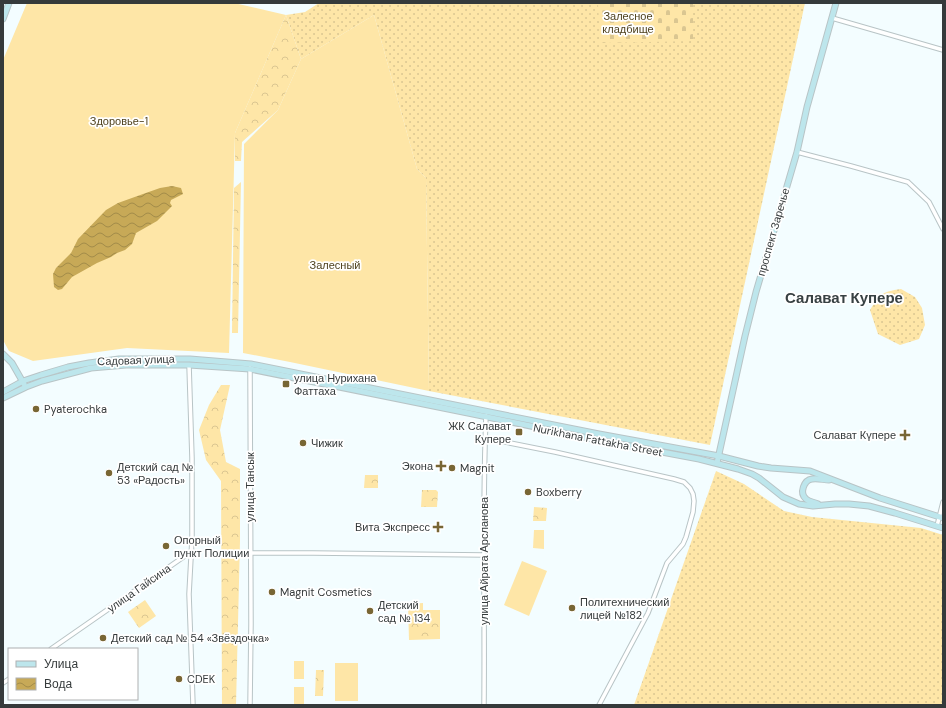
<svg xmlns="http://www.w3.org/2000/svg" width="946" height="708" font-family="'DM Sans',sans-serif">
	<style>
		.grass { fill: url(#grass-dots) }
		.forest { fill: url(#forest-crowns) }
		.cemetery { fill: url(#cemetery-stones) }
		.garden { fill: #fee6a7 }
		.water { fill: url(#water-waves) }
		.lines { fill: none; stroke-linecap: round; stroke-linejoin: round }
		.street-casing { stroke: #b8c4c6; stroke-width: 5.5 }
		.secondary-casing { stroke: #b8c4c6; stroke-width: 7 }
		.street { stroke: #fff; stroke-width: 3.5 }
		.secondary { stroke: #bde6ec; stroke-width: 5 }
		.poi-dot { fill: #786634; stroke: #fff; stroke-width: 1.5 }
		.labels { text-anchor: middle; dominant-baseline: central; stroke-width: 3.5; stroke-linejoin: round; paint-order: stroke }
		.park-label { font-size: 11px; fill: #4f421f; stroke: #fff }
		.street-label { font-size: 11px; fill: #353a3b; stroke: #fff }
		.poi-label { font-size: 11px; fill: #353a3b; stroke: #fff; text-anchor: start }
		.district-label { font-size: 15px; font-weight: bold; fill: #384143; stroke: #fff }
	</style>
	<defs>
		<pattern id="grass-dots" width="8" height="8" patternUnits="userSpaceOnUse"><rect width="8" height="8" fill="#fee6a7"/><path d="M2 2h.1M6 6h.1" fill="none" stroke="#dac691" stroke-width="1.8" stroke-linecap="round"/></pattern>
		<pattern id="forest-crowns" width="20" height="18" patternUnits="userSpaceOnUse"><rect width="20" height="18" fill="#fee6a7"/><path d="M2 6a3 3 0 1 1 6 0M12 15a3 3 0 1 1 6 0" fill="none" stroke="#dac691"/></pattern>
		<pattern id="cemetery-stones" width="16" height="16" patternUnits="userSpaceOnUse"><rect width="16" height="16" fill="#fee6a7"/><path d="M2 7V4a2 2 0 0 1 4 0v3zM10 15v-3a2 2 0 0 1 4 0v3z" fill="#dac691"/></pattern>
		<pattern id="water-waves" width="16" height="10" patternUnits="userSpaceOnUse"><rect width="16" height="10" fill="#c7a957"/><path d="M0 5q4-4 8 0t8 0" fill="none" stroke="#a28b49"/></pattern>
	</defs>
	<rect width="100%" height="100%" fill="#f3fdff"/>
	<g class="grass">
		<path d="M319 3H805L710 445 429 391 426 178 417 169 374 15 301 59 286 15 305 12Z"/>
		<path d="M901 289 915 297 922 308 925 325 919 339 900 345 878 334 870 310C880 294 881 292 901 289Z"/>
		<path d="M716 471 744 484 784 511 812 517 921 528 943 535V705H634Z"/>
	</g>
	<g class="forest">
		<path d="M286 15 301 59 278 110 242 142 241 161H235V133Z"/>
		<path d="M241 182 238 333H232L234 188Z"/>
		<path d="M221 385H230L220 430 226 462 240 469V541L236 705H222L221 481 206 460 199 430 209 405Z"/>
		<path d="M365 475H378V488H364Z"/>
		<path d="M422 490H436L438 492 437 507H421Z"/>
		<path d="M534 507 547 508 546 521H533Z"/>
		<path d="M145 600 156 616 139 628 128 612Z"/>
		<path d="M423 603V610H440V639L409 640 408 604Z"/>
		<path d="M316 670H324L323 696H315Z"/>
	</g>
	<path class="cemetery" d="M598 3H693V41L600 43Z"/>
	<g class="garden">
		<path d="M27 3H234L286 15 235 133 229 353 127 348 33 361 9 351 3 340V60Z"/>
		<path d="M374 15 417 169 426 178 429 391 290 362 243 353 244 144 278 110 301 59Z"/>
		<path d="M534 530H544V549L533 548Z"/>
		<path d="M522 561 547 571 529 616 504 605Z"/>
		<rect x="294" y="661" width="10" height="18"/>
		<rect x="335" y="663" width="23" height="38"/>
		<rect x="294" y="687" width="10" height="18"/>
	</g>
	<path class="water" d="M172 186 181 188 183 194 171 200 170 203 172 206 157 221 136 233 132 244 125 250 117 253 111 257 97 263 72 277 62 289 58 290 54 287 53 274 56 268 71 253 78 239 106 210 118 203 143 194 160 188Z"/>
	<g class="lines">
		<defs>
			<g id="street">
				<path d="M832 18 943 50"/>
				<path d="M797 152 851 166 908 182 929 202 943 229"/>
				<path d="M189 365 192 458V539L189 594 193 705"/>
				<path d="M485 438 555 452 674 479 684 482 690 488 693 494 694 501 693 512 686 537 683 544 667 563 648 613 599 705"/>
				<path d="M937 526 943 502"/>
				<path d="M251 553H313L484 555"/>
				<path d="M51 649 192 551"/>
				<path d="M3 683 9 679"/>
				<path d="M250 705 251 624 250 368"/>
				<path d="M484 705C485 609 482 512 486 416"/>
			</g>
			<g id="secondary">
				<path d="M3 19 9 3"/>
				<path d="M3 354 12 363 24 384"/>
				<path d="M3 392 23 381 41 375 68 367 89 363 119 359H190L251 364 599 434 719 456 758 466 771 468 810 471 880 498 943 518"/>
				<path d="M3 398 26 387 42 381 91 368 126 365H189L250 369 468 413 598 440 699 459 738 469 752 474 759 478 783 497 799 504 813 506 835 504H849L869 506 895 513 943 528"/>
				<path d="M717 463 745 336 756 292 797 152 807 107 836 3"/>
				<path d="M818 504C814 502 809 502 806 499 799 493 804 480 812 479 818 478 824 480 829 480"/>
			</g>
		</defs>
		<use href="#street" class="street-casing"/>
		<use href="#secondary" class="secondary-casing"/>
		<use href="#street" class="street"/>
		<use href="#secondary" class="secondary"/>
	</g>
	<g class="poi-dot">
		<rect x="282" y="380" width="8" height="8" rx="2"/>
		<circle cx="36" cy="409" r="4"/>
		<rect x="515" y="428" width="8" height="8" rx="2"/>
		<path d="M903 429h4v4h4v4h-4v4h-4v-4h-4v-4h4z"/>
		<circle cx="303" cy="443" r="4"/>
		<path d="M439 460h4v4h4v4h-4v4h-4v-4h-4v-4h4z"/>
		<circle cx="452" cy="468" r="4"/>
		<circle cx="109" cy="473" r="4"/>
		<circle cx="528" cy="492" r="4"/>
		<path d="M436 521h4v4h4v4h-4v4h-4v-4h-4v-4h4z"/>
		<circle cx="166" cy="546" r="4"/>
		<circle cx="272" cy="592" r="4"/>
		<circle cx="572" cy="608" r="4"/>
		<circle cx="370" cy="611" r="4"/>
		<circle cx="103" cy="638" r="4"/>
		<circle cx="179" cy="679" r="4"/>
	</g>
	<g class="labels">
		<g class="park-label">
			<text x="628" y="16">Залесное<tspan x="628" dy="13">кладбище</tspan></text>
			<text x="119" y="121">Здоровье-1</text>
			<text x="335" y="265">Залесный</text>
		</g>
		<g class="street-label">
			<text transform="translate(773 232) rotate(-74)">проспект Заречье</text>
			<text transform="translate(136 360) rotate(-2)">Садовая улица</text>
			<text transform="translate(598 440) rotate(11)">Nurikhana Fattakha Street</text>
			<text transform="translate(250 487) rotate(-90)">улица Тансык</text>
			<text transform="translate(484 561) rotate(-90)">улица Айрата Арсланова</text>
			<text transform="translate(139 588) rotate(-35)">улица Гайсина</text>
		</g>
		<g class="poi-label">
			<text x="294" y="378">улица Нурихана<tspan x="294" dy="13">Фаттаха</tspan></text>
			<text x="44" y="409">Pyaterochka</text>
			<text x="511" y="426" text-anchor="end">ЖК Салават<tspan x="511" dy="13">Купере</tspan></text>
			<text x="896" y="435" text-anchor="end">Салават Күпере</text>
			<text x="311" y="443">Чижик</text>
			<text x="433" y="466" text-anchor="end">Экона</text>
			<text x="117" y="467">Детский сад №<tspan x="117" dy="13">53 «Радость»</tspan></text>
			<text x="460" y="468">Magnit</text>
			<text x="536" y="492">Boxberry</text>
			<text x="430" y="527" text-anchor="end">Вита Экспресс</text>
			<text x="174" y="540">Опорный<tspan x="174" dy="13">пункт Полиции</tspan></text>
			<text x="280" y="592">Magnit Cosmetics</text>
			<text x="580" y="602">Политехнический<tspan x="580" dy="13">лицей №182</tspan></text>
			<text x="378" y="605">Детский<tspan x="378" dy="13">сад № 134</tspan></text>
			<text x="111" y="638">Детский сад № 54 «Звёздочка»</text>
			<text x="187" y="679">CDEK</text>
		</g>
		<g class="district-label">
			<text x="844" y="298">Салават Купере</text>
		</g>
	</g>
	<rect width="946" height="708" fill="none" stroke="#353a3b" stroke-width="8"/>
	<rect x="8" y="648" width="130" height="52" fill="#ffffff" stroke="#aeb0b1"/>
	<rect x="16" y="661" width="20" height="6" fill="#bde6ec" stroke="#aeb0b1"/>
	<text x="44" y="668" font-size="12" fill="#353a3b">Улица</text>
	<rect x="16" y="678" width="20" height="12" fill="url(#water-waves)" stroke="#aeb0b1"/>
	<text x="44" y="688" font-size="12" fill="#353a3b">Вода</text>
</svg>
